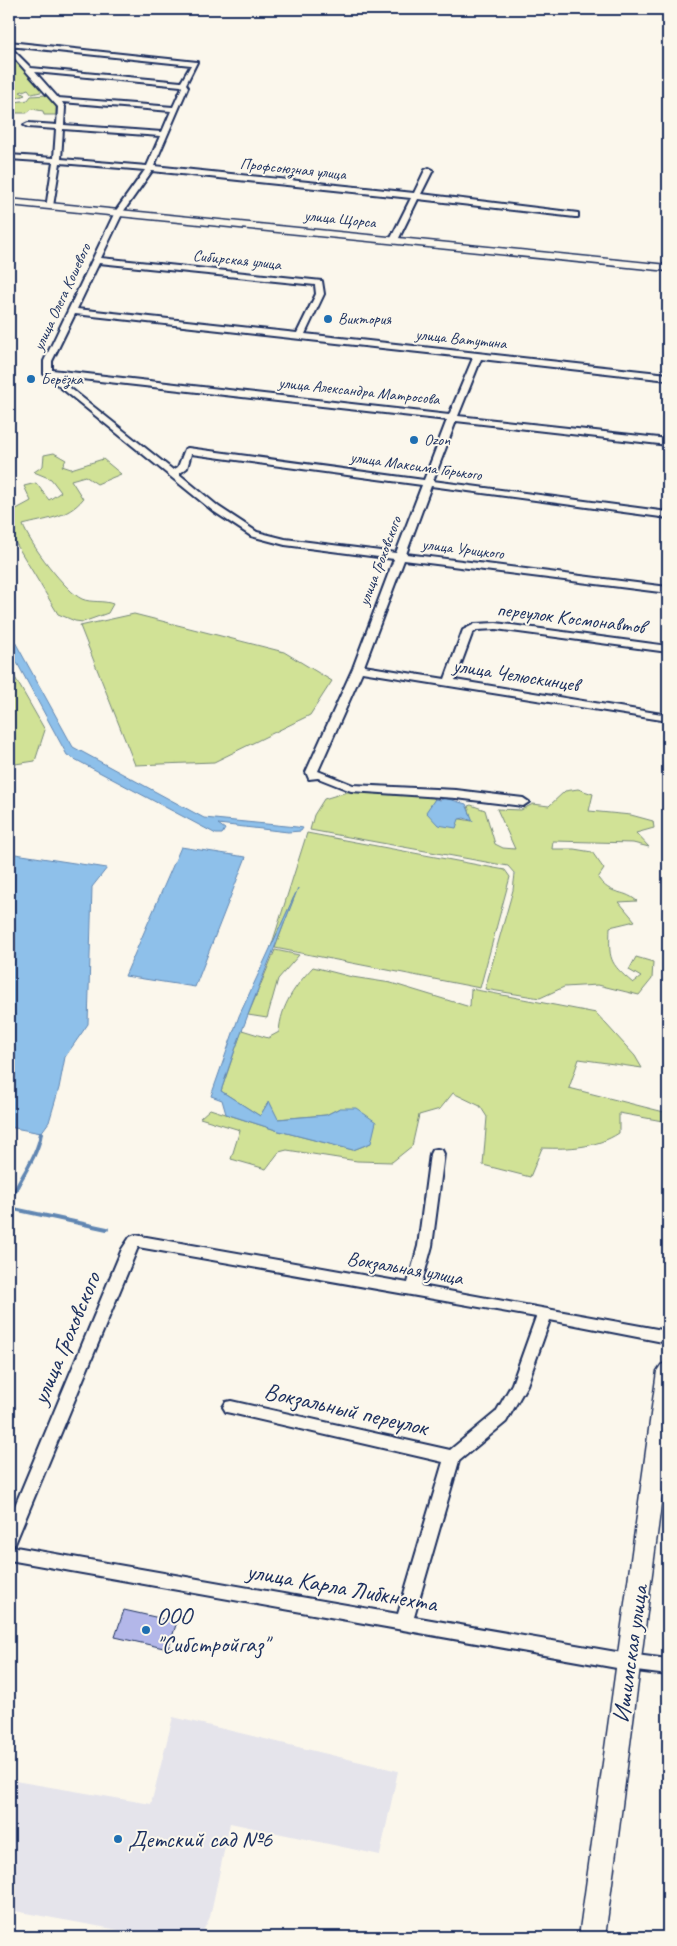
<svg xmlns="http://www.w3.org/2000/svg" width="677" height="1946" font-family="Caveat,sans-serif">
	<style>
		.built { fill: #e5e4eb }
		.green { fill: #d1e296; stroke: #76887a }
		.water { fill: #8ec0ea; stroke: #6086b2 }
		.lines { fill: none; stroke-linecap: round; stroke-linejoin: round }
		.stream { stroke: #6086b2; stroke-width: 4 }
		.building { fill: #b3b7e9; stroke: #1b2f5e }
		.minor-casing { stroke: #1b2f5e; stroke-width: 4 }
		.secondary-casing { stroke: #1b2f5e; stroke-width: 3 }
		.minor { fill: #fbf7ec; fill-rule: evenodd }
		.secondary { fill: #fbf7ec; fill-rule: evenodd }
		.poi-dot { fill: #1f6fb2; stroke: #fbf7ec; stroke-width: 2 }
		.labels { text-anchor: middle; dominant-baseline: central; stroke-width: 4; stroke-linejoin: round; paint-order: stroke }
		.far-street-label { font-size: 16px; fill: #1b2f5e; stroke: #fbf7ec }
		.far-poi-label { font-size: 16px; fill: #1b2f5e; stroke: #fbf7ec; text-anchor: start }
		.street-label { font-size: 20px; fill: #1b2f5e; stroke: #fbf7ec }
		.near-street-label { font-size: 24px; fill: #1b2f5e; stroke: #fbf7ec }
		.near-poi-label { font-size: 24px; fill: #1b2f5e; stroke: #fbf7ec; text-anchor: start }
	</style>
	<rect width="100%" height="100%" fill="#fbf7ec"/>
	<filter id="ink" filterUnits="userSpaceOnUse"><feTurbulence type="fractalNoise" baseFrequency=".02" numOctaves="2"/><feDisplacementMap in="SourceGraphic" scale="10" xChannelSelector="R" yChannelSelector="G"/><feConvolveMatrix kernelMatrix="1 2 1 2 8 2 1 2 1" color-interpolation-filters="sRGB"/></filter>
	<g filter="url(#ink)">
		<path class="built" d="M173 1717 398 1771 380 1855 230 1823 210 1917 200 1937H157L9 1910V1780L151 1804Z"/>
		<g class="green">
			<path d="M9 53 29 71 45 91 32 94 28 89 20 92 25 95 9 101Z"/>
			<path d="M46 95 56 105V115H44L43 111 32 109 27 113H9V103L28 100 31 96Z"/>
			<path d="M54 453 66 460 62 466 71 469 103 459 121 474 97 484 85 476 71 480 83 499C68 518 45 519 23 525 29 543 66 592 82 599 91 603 103 600 113 604L108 613 83 622 75 621 58 614 9 532V513L31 501 24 486 36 483 49 500 61 492 51 479 34 472 43 466 44 455Z"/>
			<path d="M134 614 284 652 332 681 310 715 214 762 135 765 80 626Z"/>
			<path d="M9 667 45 730 35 761 9 765Z"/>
			<path d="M578 789 593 794 589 811 631 815 653 821 654 828 636 833 649 847 633 843 553 841 552 849H574L592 852 604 869 598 878C612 897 621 888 637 901L619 902 635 921 610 927C609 959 608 962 633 983L641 977 629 970 636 957 653 962 652 979 639 995 598 985 564 987 540 998 485 989 513 890 515 874 508 866 310 830 314 815 324 799 347 792 429 795 435 799 427 813 472 821 468 806 471 805 485 810 495 844 503 848 515 849 497 809 521 810 533 804 549 806 565 791Z"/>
			<path d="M307 833 505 870 510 877 480 988 275 948 294 897 271 947Z"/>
			<path d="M275 950 299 955 278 979 267 1018 248 1015Z"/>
			<path d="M313 967 352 977 391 983 470 1007 471 989 596 1013 635 1056 642 1068 579 1059 569 1088 668 1113V1122L619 1113V1133C596 1148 569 1149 542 1148L530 1177 483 1165 487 1117 480 1106 453 1093 440 1109 419 1115 412 1146 392 1162 357 1161 287 1150 279 1152 266 1169 231 1159 240 1130 200 1118 210 1109 279 1131 353 1150 371 1143 340 1108 326 1115 277 1119 269 1101 260 1116 221 1091 242 1030 268 1038 279 1032C281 1005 295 986 313 967Z"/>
		</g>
		<g class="water">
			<path d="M9 631 73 747 204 818 297 827 303 828 301 831 288 832 218 824 225 829 222 834H216L67 755 9 648Z"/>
			<path d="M445 798 466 804 473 821 464 818 459 819 456 828 438 825 426 812 435 799 440 800Z"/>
			<path d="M181 847 246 857 195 987 125 976Z"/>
			<path d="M9 853 107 868 92 887 88 1024 65 1057 59 1088 49 1122 41 1133 9 1127Z"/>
			<path d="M298 888C272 956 243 1022 221 1091L260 1116 269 1101 278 1119 326 1115 340 1108H356L376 1122 371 1143 353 1150 279 1131 226 1114 222 1100 211 1096 239 1016Z"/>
		</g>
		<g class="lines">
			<path class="stream" d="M41 1133C37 1160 17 1180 9 1205L14 1209 107 1229"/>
		</g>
		<path class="building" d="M124 1610 177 1622 168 1649 115 1637Z"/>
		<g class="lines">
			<defs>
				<g id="minor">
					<path d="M9 42 197 62 186 84 188 87 154 166 414 193 425 170 429 168 433 170 421 194 578 213V217H575L418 199 398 240 394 242 390 240 411 198 152 171 123 212 101 258 322 281 324 294 305 334 668 374V380L481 359 458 416 668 439V445L456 421 433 481 668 512V518L431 486 406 554 668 587V593L404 560 364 666 445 679 463 630 475 624 496 623 668 646V652L496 629 477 630 472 634 455 680 668 715V721L362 672 318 771 353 785 456 790 523 798 529 802 523 806 456 798 351 791 318 778 309 779 306 772 353 668 394 559 285 545 251 536 213 511 44 374V361L115 212 145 170 60 163 53 206 46 208 53 162 9 159V155L54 158 56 129 28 127 24 125 28 123 57 125 58 107 9 52V46L31 68 181 82 191 65 9 46ZM35 72 181 86 182 87 173 107 58 98ZM62 102 171 111 162 132 64 125 65 107ZM63 129 160 136 147 166 61 159ZM99 263 315 285 316 294 297 333 77 309ZM75 314 473 358 449 415 52 370V361ZM55 376 447 420 424 480 188 448 185 449 178 467 173 470ZM191 454 422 485 396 553 285 539 257 532 219 507 179 474 187 468Z"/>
					<path d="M437 1149 442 1150 444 1154 432 1246 421 1286 668 1331V1343L550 1320 527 1385 506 1422 459 1461 414 1617 628 1654 668 1659V1675L628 1670 9 1560V1520L122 1249 130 1237 135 1235 408 1283 418 1246 430 1154 432 1150ZM138 1247 536 1317 512 1384 496 1412 450 1450 231 1401 226 1402 223 1407 226 1412 231 1413 443 1462 398 1614 10 1546 15 1544 17 1539Z"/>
				</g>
				<g id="secondary">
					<path d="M9 199 668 265V271L9 205Z"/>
					<path d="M668 1362V1450L605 1937H579L657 1371 661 1365Z"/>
				</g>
			</defs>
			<use href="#minor" class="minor-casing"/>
			<use href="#secondary" class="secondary-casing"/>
			<use href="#minor" class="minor"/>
			<use href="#secondary" class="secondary"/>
		</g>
	</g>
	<g class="poi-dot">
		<circle cx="328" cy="319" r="5"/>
		<circle cx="31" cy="379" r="5"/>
		<circle cx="414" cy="440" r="5"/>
		<circle cx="146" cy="1630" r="5"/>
		<circle cx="118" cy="1839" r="5"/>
	</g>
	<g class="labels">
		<g class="far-street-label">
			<text transform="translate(293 169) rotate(6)">Профсоюзная улица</text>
			<text transform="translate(340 219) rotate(6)">улица Щорса</text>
			<text transform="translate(237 260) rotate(6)">Сибирская улица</text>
			<text transform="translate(62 297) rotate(-65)">улица Олега Кошевого</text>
			<text transform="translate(461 339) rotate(6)">улица Ватутина</text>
			<text transform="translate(359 391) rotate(6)">улица Александра Матросова</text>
			<text transform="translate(416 466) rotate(8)">улица Максима Горького</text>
			<text transform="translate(463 549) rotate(7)">улица Урицкого</text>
			<text transform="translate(380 561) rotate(-69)">улица Гроховского</text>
		</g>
		<g class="far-poi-label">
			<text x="338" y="319">Виктория</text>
			<text x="41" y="379">Берёзка</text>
			<text x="424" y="440">Ozon</text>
		</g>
		<g class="street-label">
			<text transform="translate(571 618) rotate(7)">переулок Космонавтов</text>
			<text transform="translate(516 675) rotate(9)">улица Челюскинцев</text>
			<text transform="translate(405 1268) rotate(10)">Вокзальная улица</text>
		</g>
		<g class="near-street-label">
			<text transform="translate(66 1338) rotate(-67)">улица Гроховского</text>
			<text transform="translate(346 1409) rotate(13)">Вокзальный переулок</text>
			<text transform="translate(342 1587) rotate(10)">улица Карла Либкнехта</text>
			<text transform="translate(630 1654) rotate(-82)">Ишимская улица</text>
		</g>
		<g class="near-poi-label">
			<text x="156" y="1616">ООО<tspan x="156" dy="28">"Сибстройгаз"</tspan></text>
			<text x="128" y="1839">Детский сад №6</text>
		</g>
	</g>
	<rect width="677" height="1946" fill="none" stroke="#fbf7ec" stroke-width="30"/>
	<rect x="15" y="15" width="647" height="1916" fill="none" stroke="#1b2f5e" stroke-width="2" filter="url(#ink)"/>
</svg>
